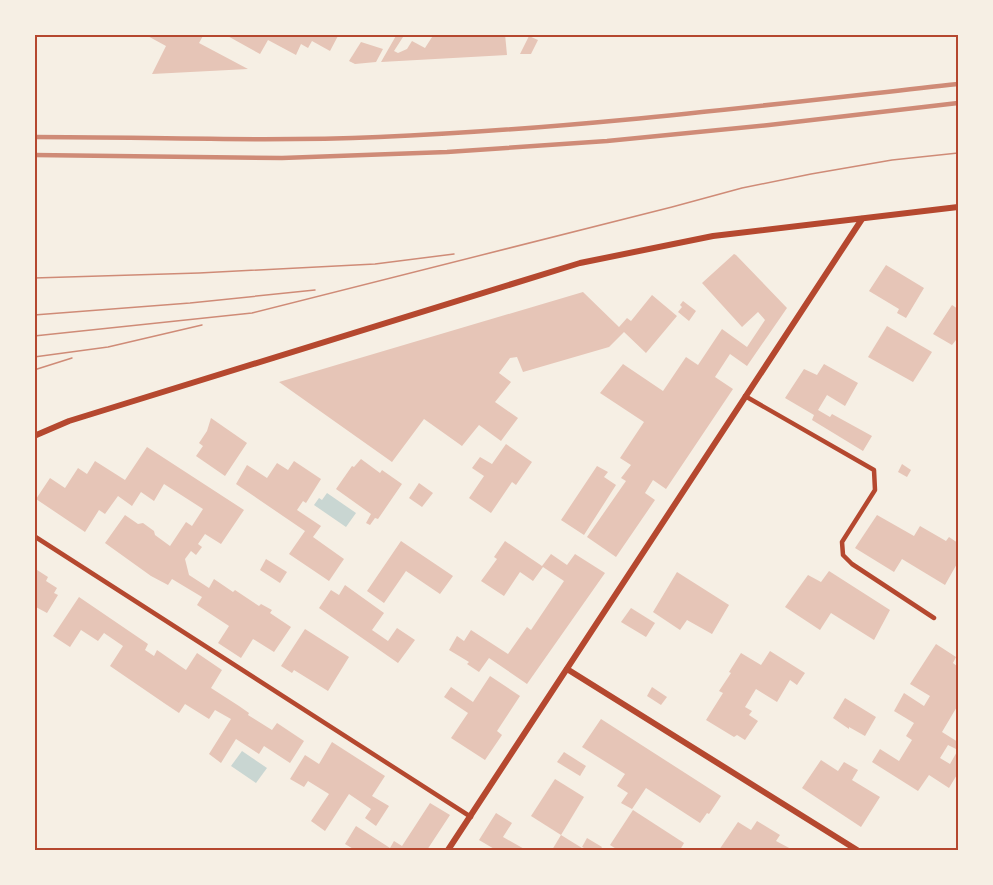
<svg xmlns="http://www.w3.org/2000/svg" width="993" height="885" font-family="Manrope,sans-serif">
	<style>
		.water { fill: #c9d6d2 }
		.building { fill: #e6c5b7; fill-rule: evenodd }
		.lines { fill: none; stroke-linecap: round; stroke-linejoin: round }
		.service { stroke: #b5482f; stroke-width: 4.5 }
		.minor { stroke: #b5482f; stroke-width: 6 }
		.tram { stroke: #cf8b77; stroke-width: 1.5 }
		.rail { stroke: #cf8b77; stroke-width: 4.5 }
		.neatline { fill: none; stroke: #b5482f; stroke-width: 2 }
	</style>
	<rect width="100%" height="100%" fill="#f6efe4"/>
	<g class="water">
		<path d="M327 493 356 513 346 527 314 505 319 498 322 500Z"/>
		<path d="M242 751 267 768 256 783 231 766Z"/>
	</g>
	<g class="building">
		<path d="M144 34H204L199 43 248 69 152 74 166 46Z"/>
		<path d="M224 34H339L330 51 312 41 308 48 301 44 296 55 268 40 260 54Z"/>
		<path d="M397 34 403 37 394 51 398 53 407 49 412 41 425 48 434 34H505L507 55 381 62Z"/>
		<path d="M529 36 538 40 531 54H520Z"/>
		<path d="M361 42 383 49 376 62 355 64 349 61Z"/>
		<path d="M734 254 736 255 787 308 747 366 730 354 715 377 733 389 666 489 653 480 645 493 655 500 616 557 587 537 626 481 621 478 631 465 620 458 644 422 600 393 623 364 663 391 686 357 698 365 722 329 747 347 765 320 758 312 742 327 702 283Z"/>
		<path d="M886 265 924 288 906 318 897 313 899 309 869 291Z"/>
		<path d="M583 292 619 327 627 318 631 321 652 295 677 316 646 353 624 332 609 347 523 372 517 357 510 358 499 373 511 382 495 402 518 418 501 441 479 425 462 446 424 419 392 462 279 382Z"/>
		<path d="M683 301 696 311 689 321 678 312 682 307 680 305Z"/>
		<path d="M952 305 958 309V341L956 340 952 345 933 334Z"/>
		<path d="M887 326 932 352 913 382 868 357Z"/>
		<path d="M824 364 858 383 845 406 827 395 818 410 830 417 832 414 872 436 863 451 812 420 814 415 785 398 804 369 817 375Z"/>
		<path d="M211 418 247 443 225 476 196 456 203 446 199 443 207 431Z"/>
		<path d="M506 444 532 462 516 485 512 482 491 513 469 498 484 476 472 468 480 457 492 464Z"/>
		<path d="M147 447 244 510 221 544 205 534 198 544 202 547 196 555 191 551 185 559 189 575 209 588 214 579 233 592 235 590 259 606 261 604 272 610 270 613 291 627 274 652 253 639 241 658 218 643 229 626 197 605 202 597 172 579 168 585 151 576 105 543 125 515 138 524 143 523 154 531 155 535 170 546 186 522 192 526 203 509 164 484 154 501 141 492 132 506 118 496 105 514 99 510 85 532 36 499 50 478 65 488 78 468 87 474 95 461 125 480Z"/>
		<path d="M361 459 380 473 382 470 402 484 378 519 375 518 370 525 366 523 371 514 336 489 352 466 354 467Z"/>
		<path d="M294 461 321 479 306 503 303 501 297 510 321 526 313 537 344 559 329 581 289 554 305 531 236 484 247 465 267 478 277 463 288 470Z"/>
		<path d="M902 464 911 470 907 477 898 472Z"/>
		<path d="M597 466 608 472 604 477 616 485 584 535 561 520Z"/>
		<path d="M419 483 433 493 422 507 409 498Z"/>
		<path d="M877 515 914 536 920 526 946 541 949 537 958 543V562L945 585 902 559 894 572 855 548Z"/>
		<path d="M401 541 453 576 440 594 406 571 384 603 367 591Z"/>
		<path d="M505 541 542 566 551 554 567 565 575 554 605 573 527 684 489 658 479 672 467 664 469 662 449 650 457 636 464 641 471 630 508 654 527 627 531 630 564 581 543 567 533 581 520 572 504 596 481 581 497 559 494 557Z"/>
		<path d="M266 559 287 572 280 583 260 570Z"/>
		<path d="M34 568 48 577 46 581 57 588 54 593 58 595 47 613 34 606Z"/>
		<path d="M829 571 890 610 874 640 831 613 820 630 785 607 808 575 821 582Z"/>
		<path d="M677 572 729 605 712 634 687 620 680 630 653 612Z"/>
		<path d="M345 585 384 613 372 630 388 641 397 628 415 640 398 663 319 608 331 590 339 595Z"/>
		<path d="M79 597 148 644 145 650 154 656 157 650 186 670 197 653 222 670 211 688 239 706 249 713 248 715 272 730 277 723 304 741 290 763 264 746 259 754 236 739 221 763 209 754 231 719 215 710 209 719 185 704 179 713 164 703 110 666 123 646 104 633 98 641 81 630 70 647 53 636Z"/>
		<path d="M631 608 655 623 646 637 621 622Z"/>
		<path d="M305 629 349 657 328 691 294 670 292 673 281 666Z"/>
		<path d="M936 644 956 657 953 663 958 667V705L942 732 958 742V773L949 788 929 775 918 791 872 762 880 749 899 761 912 740 906 736 914 723 894 711 904 693 924 706 930 696 910 684ZM948 745 958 750 950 764 940 758Z"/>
		<path d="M770 651 805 673 797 685 790 680 777 702 756 689 745 707 752 711 749 715 758 721 745 740 737 735 734 737 706 720 723 693 719 691 731 673 729 672 741 653 761 665Z"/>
		<path d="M490 676 520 696 497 731 502 735 485 760 451 738 468 713 444 697 451 687 473 702Z"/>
		<path d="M652 687 667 697 661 705 647 696Z"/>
		<path d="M845 698 876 717 865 736 849 727V729L833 718Z"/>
		<path d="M601 719 721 796 709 814 707 813 700 823 646 788 632 809 621 803 628 793 617 786 625 774 582 747Z"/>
		<path d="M332 742 385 776 372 796 389 806 376 826 365 818 371 809 349 794 325 831 311 821 329 794 308 781 304 787 290 779 305 755 319 764Z"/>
		<path d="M564 752 586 766 580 776 557 762Z"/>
		<path d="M821 760 838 771 844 762 858 770 852 780 880 797 861 827 802 788Z"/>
		<path d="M555 779 584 797 561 835 531 816Z"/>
		<path d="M430 803 450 815 427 850H363L361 849 355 850 345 844 356 826 390 848 394 841 402 846Z"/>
		<path d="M633 810 684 843 680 850H618L610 845Z"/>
		<path d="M496 813 512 823 503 837 526 850H496L479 840Z"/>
		<path d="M757 821 780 835 776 841 793 850H719L738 822 751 830Z"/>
		<path d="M561 835 582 848 581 850H552Z"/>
		<path d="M587 838 602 847 600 850H588L582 847Z"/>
	</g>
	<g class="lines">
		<g class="service">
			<path d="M745 396 874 470 875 490 842 542 843 555 852 564 934 618"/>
			<path d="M34 536 471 817"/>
		</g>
		<g class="minor">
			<path d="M34 436 69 421 580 263 713 236 958 207"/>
			<path d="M567 669 857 850"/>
			<path d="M448 850 862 219"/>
		</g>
		<g class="tram">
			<path d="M34 278 199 273 375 264 454 254"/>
			<path d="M34 315 190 303 315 290"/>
			<path d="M34 336 252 313 672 207 742 188 811 174 892 160 958 153"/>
			<path d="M34 357 108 347 202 325"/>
			<path d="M34 370 72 358"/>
		</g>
		<g class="rail">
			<path d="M34 137C149 137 264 142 379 137 573 129 766 105 958 84"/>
			<path d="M34 155 282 158 447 152 607 141 769 125 958 103"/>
		</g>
	</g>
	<rect width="993" height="885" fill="none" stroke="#f6efe4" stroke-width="72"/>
	<rect x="36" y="36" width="921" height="813" class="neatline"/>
</svg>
